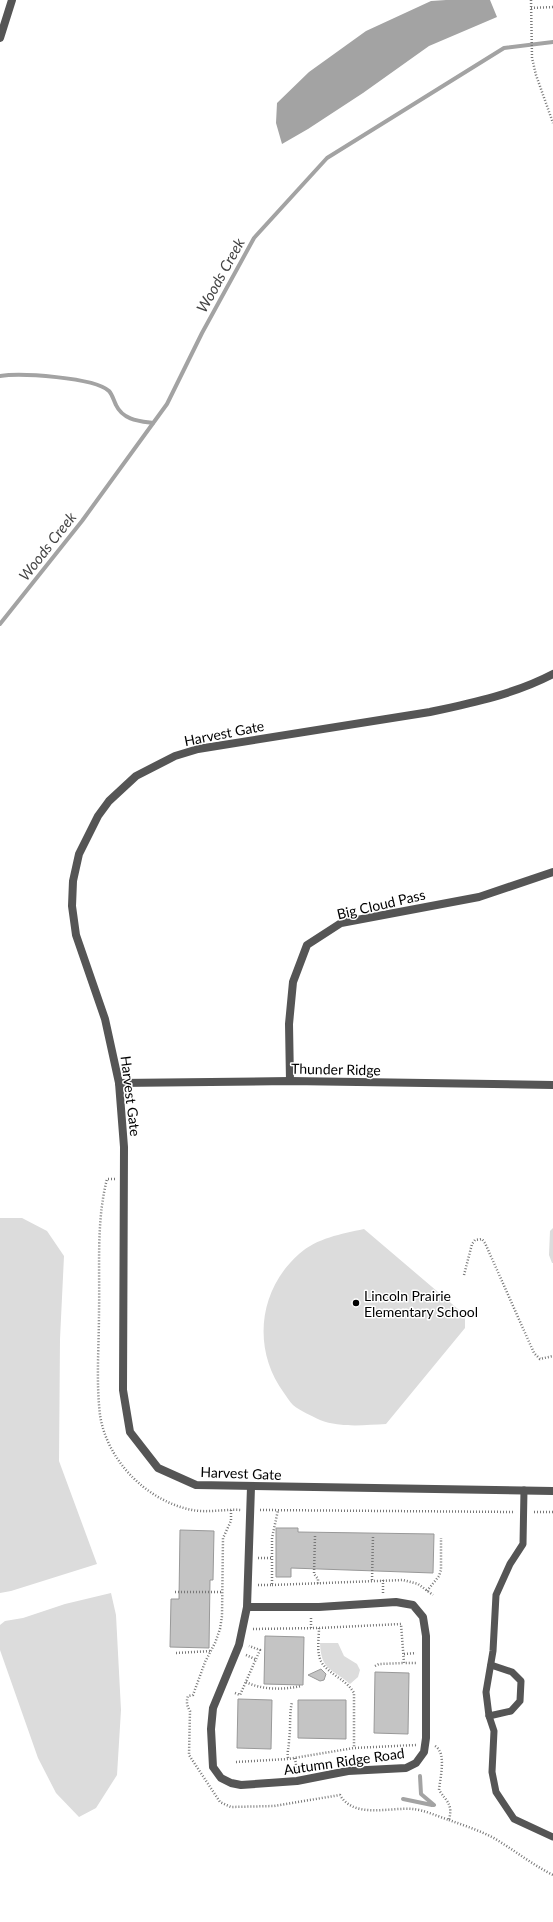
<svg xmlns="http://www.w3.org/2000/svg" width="553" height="1922" font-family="Lato,sans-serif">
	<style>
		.green { fill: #dcdcdc }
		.water { fill: #a3a3a3 }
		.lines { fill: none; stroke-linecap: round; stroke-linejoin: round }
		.stream { stroke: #a3a3a3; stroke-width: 4 }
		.building { fill: #c4c4c4; stroke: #999 }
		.path { stroke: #777; stroke-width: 2.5; stroke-dasharray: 1 2; stroke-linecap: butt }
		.service { stroke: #555; stroke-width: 7 }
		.minor { stroke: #555; stroke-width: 8 }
		.poi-dot { fill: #000; stroke: #fff; stroke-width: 1.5 }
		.labels { text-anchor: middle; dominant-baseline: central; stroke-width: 3; stroke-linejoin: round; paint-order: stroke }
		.street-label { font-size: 14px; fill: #000; stroke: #fff }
		.poi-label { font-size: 14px; fill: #000; stroke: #fff; text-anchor: start }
		.water-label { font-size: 15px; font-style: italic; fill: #444; stroke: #fff }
	</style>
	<rect width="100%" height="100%" fill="#fff"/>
	<g class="green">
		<path d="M0 1218H22L47 1231 64 1256 60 1339 59 1461 97 1564 11 1591 0 1593Z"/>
		<path d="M553 1228V1263H552L549 1255 550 1231Z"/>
		<path d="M364 1229 465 1315V1328L386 1424C365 1425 341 1428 320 1420 312 1416 300 1411 293 1405 290 1402 287 1397 284 1393 252 1350 258 1290 299 1254 317 1238 341 1234 364 1229Z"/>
		<path d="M111 1593 116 1615 121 1710 117 1775 96 1808 79 1817 56 1793 38 1758 0 1650V1625L5 1621 23 1618 65 1604Z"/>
		<path d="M320 1643H338L344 1656 357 1664 360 1670 358 1677 350 1684C332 1668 321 1671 320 1643Z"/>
	</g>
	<path class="water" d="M446 0H490L497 17 429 46 363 93 308 129 282 144 276 123 277 103 309 72 366 31 431 1Z"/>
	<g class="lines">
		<g class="stream">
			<path d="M0 376C20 373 94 377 109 391 112 394 114 401 116 405 123 420 139 421 153 423"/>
			<path d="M0 624 82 521 167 404 202 333 254 238 327 158 504 48 553 42"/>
			<path d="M420 1776 421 1794 434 1805"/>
			<path d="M403 1799 432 1805"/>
		</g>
	</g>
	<g class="building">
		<path d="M276 1528H298V1532L434 1534 433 1573 291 1568V1577H276Z"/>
		<path d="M180 1530 214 1531 213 1580H210L209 1648 170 1647 171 1599H179Z"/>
		<path d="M265 1636 304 1637 303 1685 264 1684Z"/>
		<path d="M321 1669 326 1674 324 1680 320 1681 308 1675Z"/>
		<path d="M375 1672 409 1673 408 1734 374 1733Z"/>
		<path d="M238 1699 272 1700 271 1749 237 1748Z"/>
		<path d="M298 1700H346V1739L298 1738Z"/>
	</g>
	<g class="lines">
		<g class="path">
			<path d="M531 0 532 58 536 75 553 123"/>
			<path d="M531 8 553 7"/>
			<path d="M115 1179H107C96 1222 100 1268 99 1312 99 1346 96 1381 100 1415 107 1461 147 1501 192 1510 207 1513 225 1509 241 1510"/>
			<path d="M464 1275 472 1244 475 1240 482 1239 485 1243 534 1353 540 1359 553 1356"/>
			<path d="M231 1510V1521L223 1538 222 1616 220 1629 215 1643 205 1662 193 1695 188 1696C186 1702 187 1706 190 1711L189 1755 220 1802 231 1807 274 1806 340 1795C354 1819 389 1807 413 1809 424 1810 437 1816 449 1820 453 1804 447 1802 439 1790 440 1778 447 1753 435 1746"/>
			<path d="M260 1510 515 1512"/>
			<path d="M534 1512H553"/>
			<path d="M315 1536 314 1574 318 1579V1584"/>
			<path d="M258 1558H272"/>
			<path d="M372 1580 373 1536"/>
			<path d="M383 1580V1594"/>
			<path d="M258 1585H272V1538L278 1510"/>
			<path d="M272 1585 403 1580 418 1584 433 1595"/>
			<path d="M427 1591 439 1576 441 1570V1538"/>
			<path d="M175 1592H222"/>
			<path d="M311 1628V1616"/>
			<path d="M319 1628C319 1638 316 1654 322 1663 330 1675 346 1679 354 1693V1748"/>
			<path d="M253 1629 319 1628 401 1624 404 1663H416"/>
			<path d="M176 1653 211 1651"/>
			<path d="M404 1654 416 1653"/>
			<path d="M246 1655 257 1660"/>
			<path d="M375 1666 379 1664 404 1663"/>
			<path d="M246 1682C262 1690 283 1690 301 1686"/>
			<path d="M235 1693 240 1695 260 1650 249 1646"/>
			<path d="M288 1758C287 1751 289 1747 289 1740 291 1727 289 1715 292 1702"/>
			<path d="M295 1758 297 1771"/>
			<path d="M236 1762 288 1759 354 1748 416 1745"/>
			<path d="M449 1820C463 1825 478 1830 492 1837 513 1849 531 1864 553 1875"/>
		</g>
		<g class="service">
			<path d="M524 1490 523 1544 510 1564 496 1595 493 1651 486 1692 489 1716 494 1731 492 1772 496 1792 514 1819 553 1837"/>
			<path d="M489 1716 511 1711 520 1701 521 1681 512 1672 491 1665"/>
		</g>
		<g class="minor">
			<path d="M0 38 12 0"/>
			<path d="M553 674C515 694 472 703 430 712L198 749 175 756 136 776 109 801 98 816 79 854 73 881 72 906 76 935 105 1019 119 1083 124 1147 123 1390 130 1432 158 1468 196 1485 553 1491"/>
			<path d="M290 1081 289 1024 293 982 307 945 341 923 479 897 553 872"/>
			<path d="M119 1083 290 1081 553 1085"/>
			<path d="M247 1607H319L396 1602 413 1605 423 1617 426 1636V1738L424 1752 416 1763 406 1768 348 1771 297 1781 241 1785 231 1783 221 1778 213 1767 211 1729 213 1708 239 1645 247 1607 251 1487"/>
		</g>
	</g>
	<circle class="poi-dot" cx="356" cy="1303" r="4"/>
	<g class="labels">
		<g class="street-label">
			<text transform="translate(224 733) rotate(-11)">Harvest Gate</text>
			<text transform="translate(381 904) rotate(-13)">Big Cloud Pass</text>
			<text transform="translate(336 1069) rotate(1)">Thunder Ridge</text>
			<text transform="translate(131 1096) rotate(83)">Harvest Gate</text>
			<text transform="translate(241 1473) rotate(2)">Harvest Gate</text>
			<text transform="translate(344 1761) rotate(-8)">Autumn Ridge Road</text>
		</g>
		<g class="poi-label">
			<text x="364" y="1295">Lincoln Prairie<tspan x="364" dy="16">Elementary School</tspan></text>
		</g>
		<g class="water-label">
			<text transform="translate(220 275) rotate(-61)">Woods Creek</text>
			<text transform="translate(47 546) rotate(-52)">Woods Creek</text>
		</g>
	</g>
</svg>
